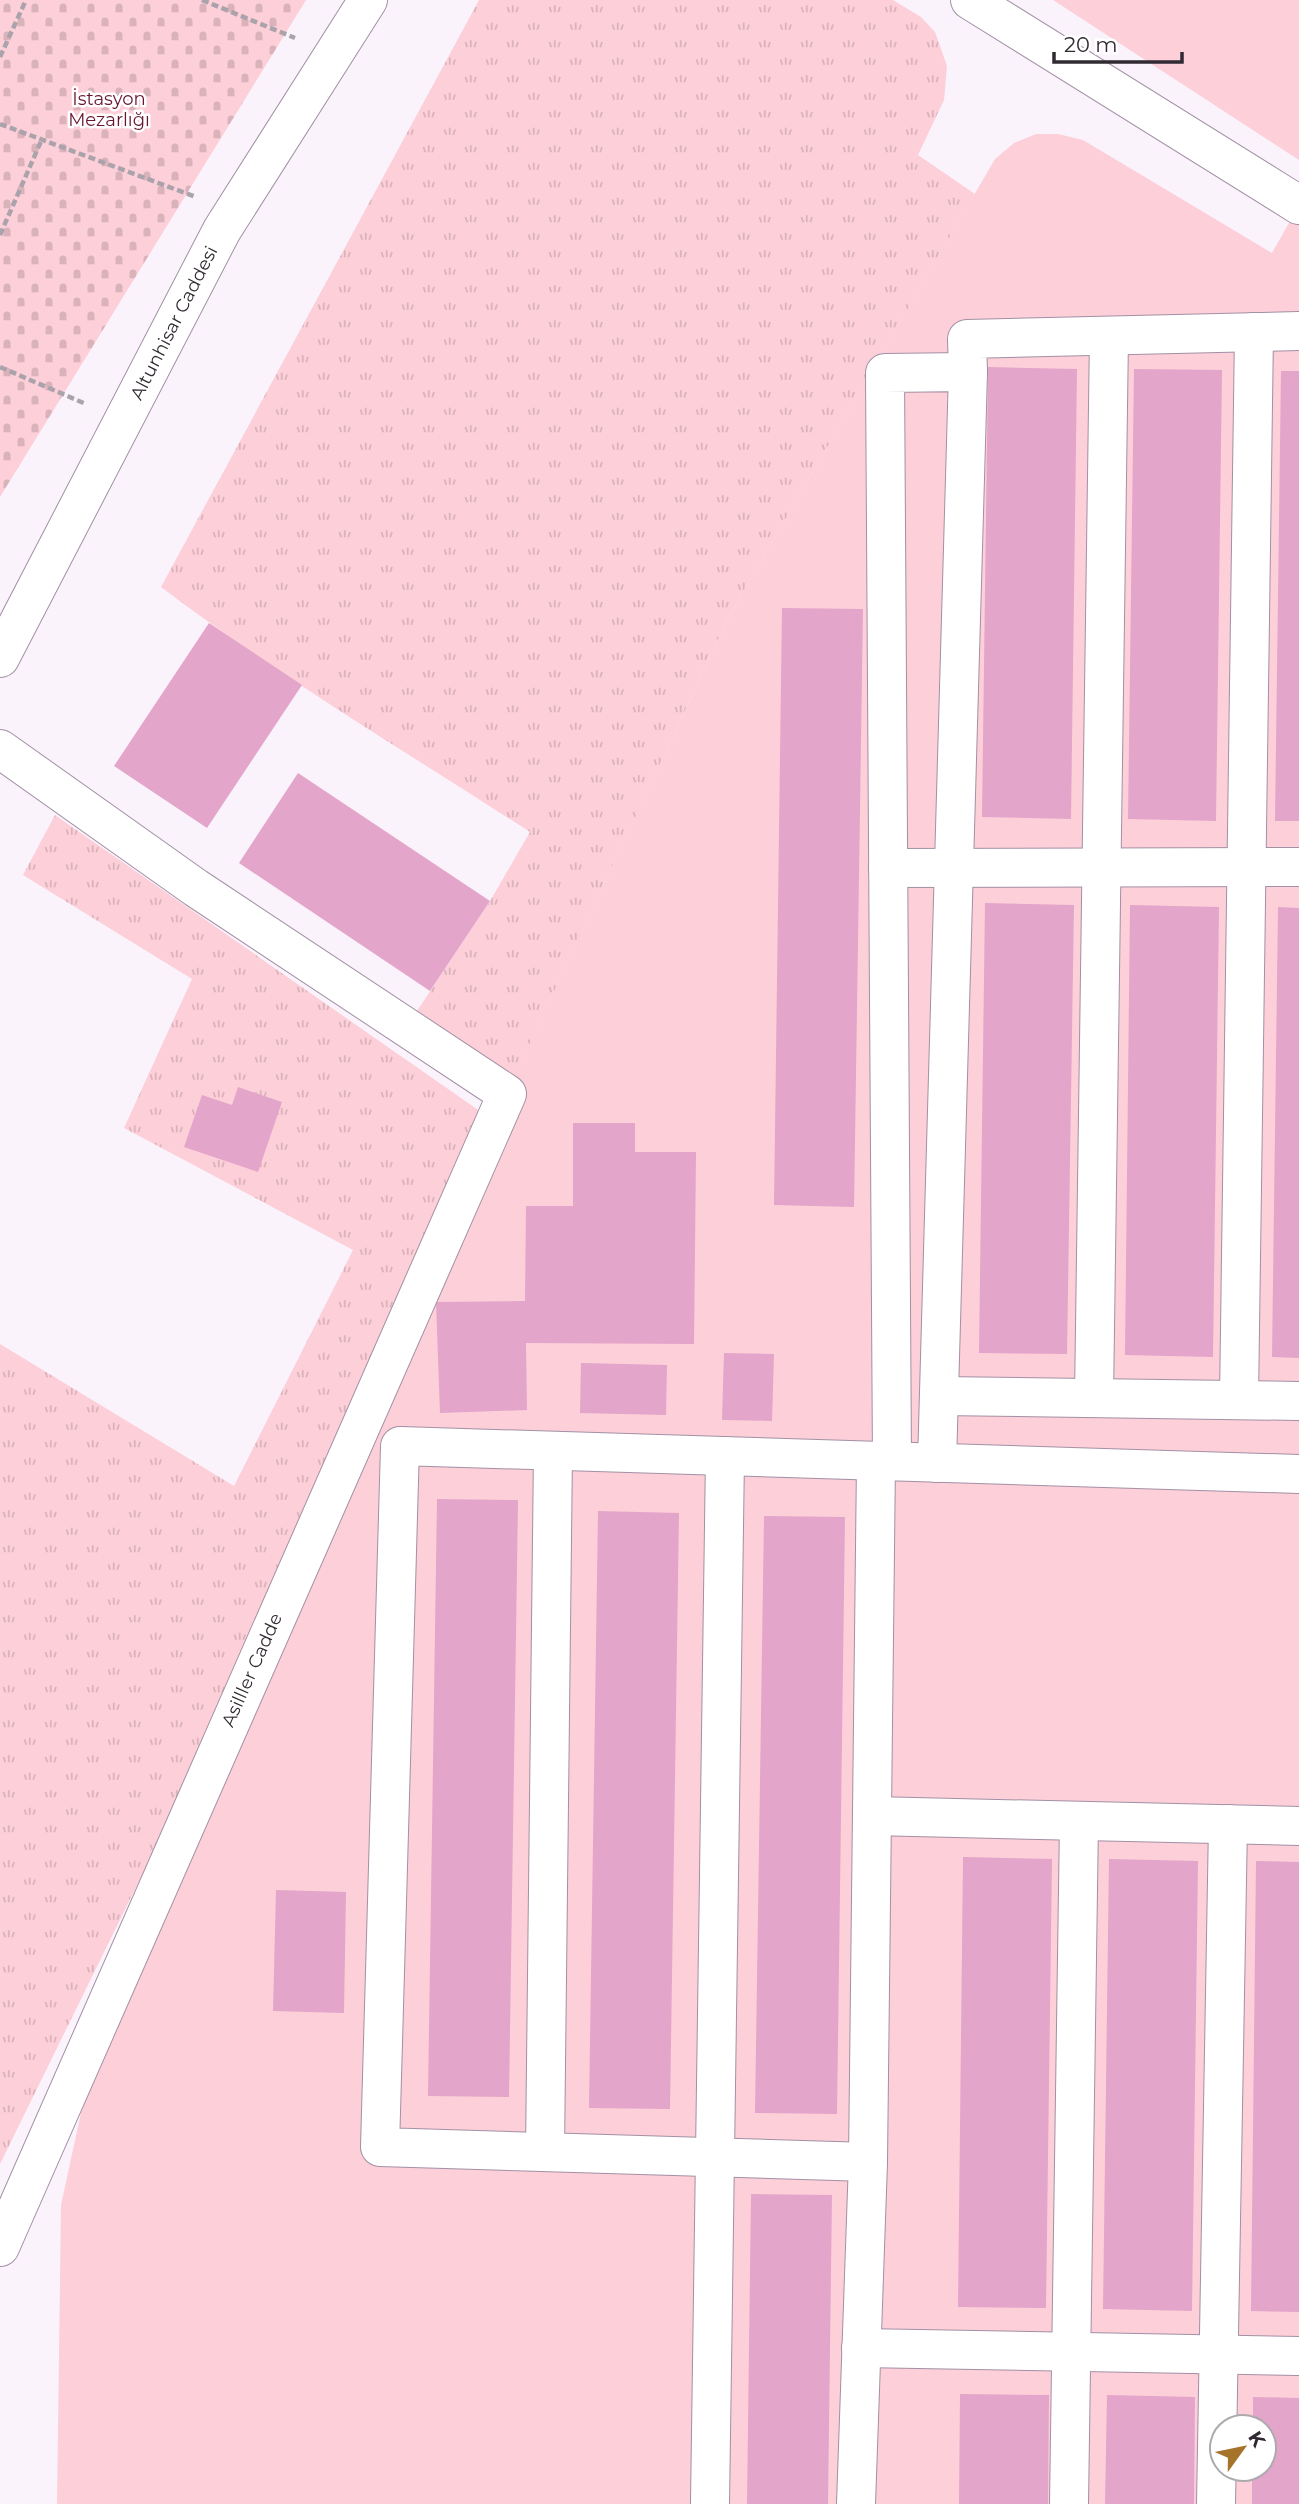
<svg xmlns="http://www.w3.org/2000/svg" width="1299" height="2504" font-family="Montserrat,sans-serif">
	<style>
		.grass { fill: url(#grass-tufts) }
		.cemetery { fill: url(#cemetery-stones) }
		.pitch { fill: #fdcfd8; fill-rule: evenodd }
		.building { fill: #e3a5ca }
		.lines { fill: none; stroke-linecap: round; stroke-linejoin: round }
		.minor-casing { stroke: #a290a5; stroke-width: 40 }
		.path { stroke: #aba3ac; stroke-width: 4.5; stroke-dasharray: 7 3.5; stroke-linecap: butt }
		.minor { stroke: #fff; stroke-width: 38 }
		.labels { text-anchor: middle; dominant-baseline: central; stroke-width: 5; stroke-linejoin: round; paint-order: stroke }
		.park-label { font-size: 18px; fill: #671632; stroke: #fff }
		.street-label { font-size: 18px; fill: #312a32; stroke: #fff }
	</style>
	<defs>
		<pattern id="grass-tufts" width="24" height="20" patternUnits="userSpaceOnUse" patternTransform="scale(1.75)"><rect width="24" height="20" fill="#fdcfd8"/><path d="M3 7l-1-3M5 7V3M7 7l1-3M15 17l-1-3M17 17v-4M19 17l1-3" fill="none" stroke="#d9b2ba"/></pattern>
		<pattern id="cemetery-stones" width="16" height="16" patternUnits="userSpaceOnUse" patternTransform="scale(1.75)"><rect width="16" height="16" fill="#fdcfd8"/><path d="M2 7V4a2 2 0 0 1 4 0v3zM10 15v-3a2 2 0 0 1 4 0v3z" fill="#d9b2ba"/></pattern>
	</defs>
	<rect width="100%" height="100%" fill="#fbf3fc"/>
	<g class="grass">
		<path d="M479 0H893L921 17 935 32 947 66 944 100 918 155 975 194 729 616 514 1078 417 1011 490 901 530 832C406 752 279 676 161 587Z"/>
		<path d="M55 815 494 1121 141 1877 0 2164V1344L234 1486 353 1250 124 1128 192 979 23 875Z"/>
	</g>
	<path class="cemetery" d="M0 0H306L0 497Z"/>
	<g class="pitch">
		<path d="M1053 0H1299V160Z"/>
		<path d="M1036 134H1058L1083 140 1272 253 1299 205V2504H57L61 2205 111 1974 141 1877 729 616 995 159 1014 143ZM1222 2427H1264V2469H1222Z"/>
	</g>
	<g class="building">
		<path d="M988 367 1077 369 1071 819 982 817Z"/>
		<path d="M1134 369 1222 370 1216 821 1128 819Z"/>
		<path d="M1281 371H1299V821H1275Z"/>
		<path d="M782 608 863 609 854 1207 774 1205Z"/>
		<path d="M209 623 302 685 207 828 114 766Z"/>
		<path d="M298 773 490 901 430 991 239 863Z"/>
		<path d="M985 903 1074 905 1067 1354 979 1353Z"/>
		<path d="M1130 905 1219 907 1213 1357 1125 1355Z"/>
		<path d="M1278 907 1299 908V1358L1272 1357Z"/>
		<path d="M238 1087 282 1102 258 1172 184 1147 202 1095 232 1105Z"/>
		<path d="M573 1123H635V1152H696L694 1344 526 1343 527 1410 440 1413 436 1302 525 1301 526 1206H573Z"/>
		<path d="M724 1353 774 1354 772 1421 722 1420Z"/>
		<path d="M581 1363 667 1365 666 1415 580 1413Z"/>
		<path d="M437 1499 518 1500 509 2097 428 2096Z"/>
		<path d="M598 1511 679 1513 670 2109 589 2108Z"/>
		<path d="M764 1516 845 1517 837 2114 755 2113Z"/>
		<path d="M963 1857 1052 1859 1046 2308 958 2307Z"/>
		<path d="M1109 1859 1198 1861 1192 2311 1103 2309Z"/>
		<path d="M1256 1861 1299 1862V2312L1251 2311Z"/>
		<path d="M276 1890 346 1892 344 2013 273 2011Z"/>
		<path d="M751 2194 832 2195 828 2504H747Z"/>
		<path d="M960 2394 1049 2395 1048 2504H959Z"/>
		<path d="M1107 2395 1195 2397 1194 2504H1105Z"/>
		<path d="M1253 2397 1299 2398V2504H1252V2469H1264V2427H1253Z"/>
	</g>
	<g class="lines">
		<defs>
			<g id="minor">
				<path d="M970 0 1299 205"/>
				<path d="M968 372 967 339 1299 331"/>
				<path d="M0 658 222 230 368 0"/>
				<path d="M0 749 196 888 507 1094 0 2247"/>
				<path d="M888 868 1299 867"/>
				<path d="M939 1396 1299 1401"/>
				<path d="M1094 1398 1109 336"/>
				<path d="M1239 1400 1254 332"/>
				<path d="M876 1461 868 2162 380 2147 400 1446 1299 1474"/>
				<path d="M892 1461 885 373 968 372 937 1463"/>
				<path d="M872 1816 1299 1826"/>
				<path d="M545 2152 553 1451"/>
				<path d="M861 2348 1299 2356"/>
				<path d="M710 2504 725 1456"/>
				<path d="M856 2504 868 2162"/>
				<path d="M1069 2504 1079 1821"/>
				<path d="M1216 2504 1228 1824"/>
			</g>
		</defs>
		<use href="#minor" class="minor-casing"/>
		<g class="path">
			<path d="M202 0 295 38"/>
			<path d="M0 57 26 0"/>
			<path d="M0 124 196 197"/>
			<path d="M0 235 42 139"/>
			<path d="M0 367 86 404"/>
		</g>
		<use href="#minor" class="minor"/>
	</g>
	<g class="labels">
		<g class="park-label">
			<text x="109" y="99">İstasyon<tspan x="109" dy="21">Mezarlığı</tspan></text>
		</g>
		<g class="street-label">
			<text transform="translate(174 323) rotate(-63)">Altunhisar Caddesi</text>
			<text transform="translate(252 1670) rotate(-66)">Asilller Cadde</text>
		</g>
	</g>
	<g transform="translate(1243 2448) rotate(57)"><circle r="33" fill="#ffffff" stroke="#adaaad" stroke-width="2"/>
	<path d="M0-5L12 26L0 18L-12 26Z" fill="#a6732b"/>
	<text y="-10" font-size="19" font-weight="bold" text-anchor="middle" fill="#312a32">K</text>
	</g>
	<path d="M1054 52v10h128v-10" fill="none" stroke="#312a32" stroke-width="3.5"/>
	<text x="1064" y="52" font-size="21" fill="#312a32" stroke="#ffffff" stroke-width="5" paint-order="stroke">20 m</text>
</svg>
